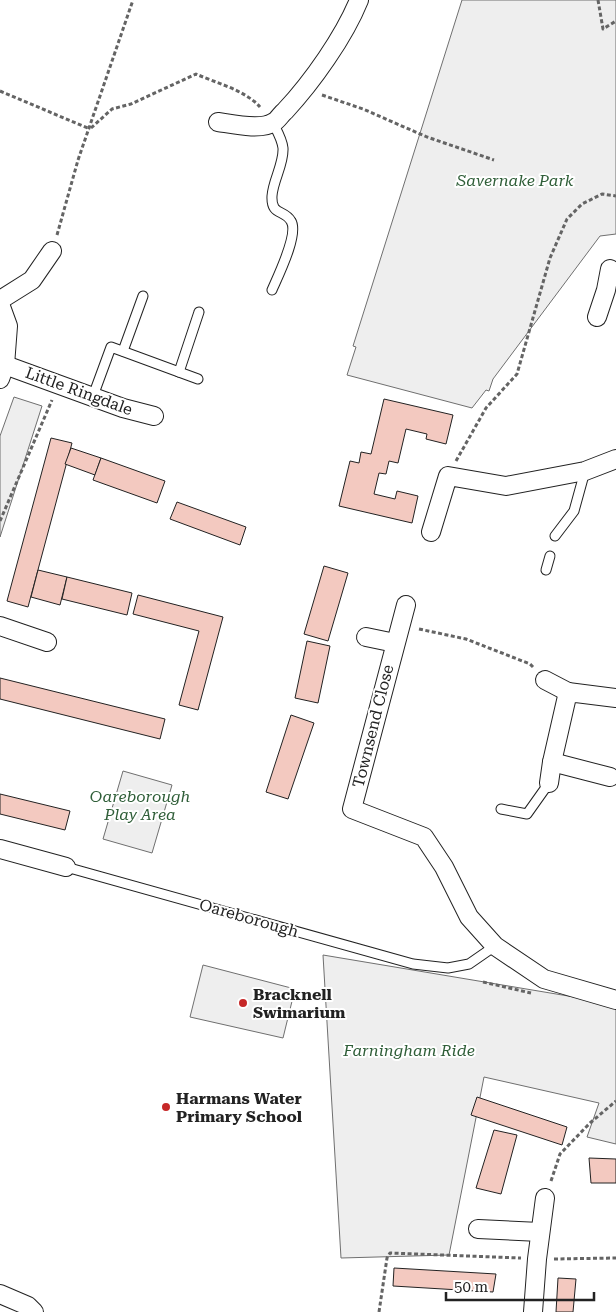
<svg xmlns="http://www.w3.org/2000/svg" width="616" height="1312" font-family="'Roboto Serif',serif">
	<style>
		.green { fill: #eee; stroke: #6f6f6f }
		.building { fill: #f3c9c0; stroke: #222 }
		.lines { fill: none; stroke-linecap: round; stroke-linejoin: round }
		.service-casing { stroke: #222; stroke-width: 11 }
		.minor-casing { stroke: #222; stroke-width: 20 }
		.path { stroke: #646464; stroke-width: 3; stroke-dasharray: 4 2.5; stroke-linecap: butt }
		.service { stroke: #fff; stroke-width: 9 }
		.minor { stroke: #fff; stroke-width: 18 }
		.poi-dot { fill: #c62828; stroke: #fff; stroke-width: 2 }
		.labels { text-anchor: middle; dominant-baseline: central; stroke-width: 4; stroke-linejoin: round; paint-order: stroke }
		.park-label { font-size: 16px; font-style: italic; fill: #2f5e38; stroke: #fff }
		.street-label { font-size: 16px; fill: #222; stroke: #fff }
		.poi-label { font-size: 16px; font-weight: bold; fill: #222; stroke: #fff; text-anchor: start }
	</style>
	<rect width="100%" height="100%" fill="#fff"/>
	<g class="green">
		<path d="M462 0H616V234L600 236 493 379 489 391 486 390 472 408 347 375 356 347 353 346Z"/>
		<path d="M14 397 42 406 0 537V436Z"/>
		<path d="M123 771 172 785 152 853 103 839Z"/>
		<path d="M323 955 616 1004V1144L587 1137 599 1103 484 1077 449 1255 341 1258Z"/>
		<path d="M203 965 295 989 283 1038 190 1017Z"/>
	</g>
	<g class="building">
		<path d="M384 399 453 415 446 444 426 439 427 434 406 429 398 463 389 461 386 474 379 473 374 494 395 499 397 491 418 496 412 523 339 506 350 461 359 463 361 452 371 454Z"/>
		<path d="M51 438 72 443 28 607 7 601Z"/>
		<path d="M71 448 101 458 95 475 65 464Z"/>
		<path d="M101 458 165 481 157 503 93 480Z"/>
		<path d="M177 502 246 527 240 545 170 519Z"/>
		<path d="M324 566 348 573 328 641 304 634Z"/>
		<path d="M38 570 67 577 60 605 31 597Z"/>
		<path d="M67 577 132 593 127 615 62 599Z"/>
		<path d="M138 595 223 617 198 710 179 705 199 631 133 614Z"/>
		<path d="M307 641 330 646 318 703 295 698Z"/>
		<path d="M0 678 165 719 160 739 0 699Z"/>
		<path d="M291 715 314 723 288 799 266 792Z"/>
		<path d="M0 794 70 811 65 830 0 814Z"/>
		<path d="M477 1097 567 1127 562 1145 471 1115Z"/>
		<path d="M494 1130 517 1135 501 1194 476 1188Z"/>
		<path d="M589 1158 616 1159V1183H591Z"/>
		<path d="M394 1268 496 1274 493 1292 393 1286Z"/>
		<path d="M558 1278 576 1279 573 1312H556Z"/>
	</g>
	<g class="lines">
		<defs>
			<g id="service">
				<path d="M272 290C278 276 299 234 291 221 284 209 271 216 272 196 273 180 284 164 283 148 282 139 277 131 273 123"/>
				<path d="M123 351 143 296"/>
				<path d="M179 372 199 312"/>
				<path d="M93 396 111 347 198 379"/>
				<path d="M555 536 574 511 585 471"/>
				<path d="M546 570 550 556"/>
				<path d="M501 809 527 814 549 783"/>
				<path d="M66 867 413 964 448 968 469 964 495 946"/>
			</g>
			<g id="minor">
				<path d="M218 122C232 124 261 131 274 122 278 120 281 114 285 111 312 82 344 37 359 0"/>
				<path d="M0 300 32 280 52 251"/>
				<path d="M0 304 8 326 5 365 0 379"/>
				<path d="M597 317 606 290 610 269"/>
				<path d="M5 365 123 408 154 416"/>
				<path d="M431 532 448 476 506 486 585 471 616 459"/>
				<path d="M406 605 352 809 424 837 444 867 469 917 495 946 544 979 616 1000"/>
				<path d="M0 626 47 642"/>
				<path d="M366 637 395 643"/>
				<path d="M545 680 568 692"/>
				<path d="M610 777 552 762 568 692 616 698"/>
				<path d="M549 783 552 762"/>
				<path d="M0 849 66 867"/>
				<path d="M478 1229 540 1232"/>
				<path d="M0 1294 28 1306 34 1312"/>
				<path d="M533 1312 537 1259 545 1198"/>
			</g>
		</defs>
		<use href="#service" class="service-casing"/>
		<use href="#minor" class="minor-casing"/>
		<g class="path">
			<path d="M598 0 603 29 616 21"/>
			<path d="M0 91 90 129"/>
			<path d="M322 95 363 109 427 137 494 160"/>
			<path d="M91 128 112 109 131 104 196 74C216 83 245 90 260 107"/>
			<path d="M57 235 78 160 133 0"/>
			<path d="M456 461 486 408 517 374 550 258 567 219 582 204 602 194 616 196"/>
			<path d="M0 521 52 400"/>
			<path d="M419 629 466 639 530 664 533 667"/>
			<path d="M483 982 531 993"/>
			<path d="M551 1181 560 1154 590 1123 616 1101"/>
			<path d="M554 1259 616 1258"/>
			<path d="M379 1312 387 1258 390 1253 521 1258"/>
		</g>
		<use href="#service" class="service"/>
		<use href="#minor" class="minor"/>
	</g>
	<g class="poi-dot">
		<circle cx="243" cy="1003" r="5"/>
		<circle cx="166" cy="1107" r="5"/>
	</g>
	<g class="labels">
		<g class="park-label">
			<text x="515" y="180">Savernake Park</text>
			<text x="140" y="796">Oareborough<tspan x="140" dy="18">Play Area</tspan></text>
			<text x="409" y="1050">Farningham Ride</text>
		</g>
		<g class="street-label">
			<text transform="translate(79 391) rotate(20)">Little Ringdale</text>
			<text transform="translate(373 726) rotate(-76)">Townsend Close</text>
			<text transform="translate(249 918) rotate(16)">Oareborough</text>
		</g>
		<g class="poi-label">
			<text x="253" y="994">Bracknell<tspan x="253" dy="18">Swimarium</tspan></text>
			<text x="176" y="1098">Harmans Water<tspan x="176" dy="18">Primary School</tspan></text>
		</g>
	</g>
	<path d="M446 1292v8h148v-8" fill="none" stroke="#222222" stroke-width="2.5"/>
	<text x="454" y="1292" font-size="15" fill="#222222" stroke="#ffffff" stroke-width="4" paint-order="stroke">50 m</text>
</svg>
